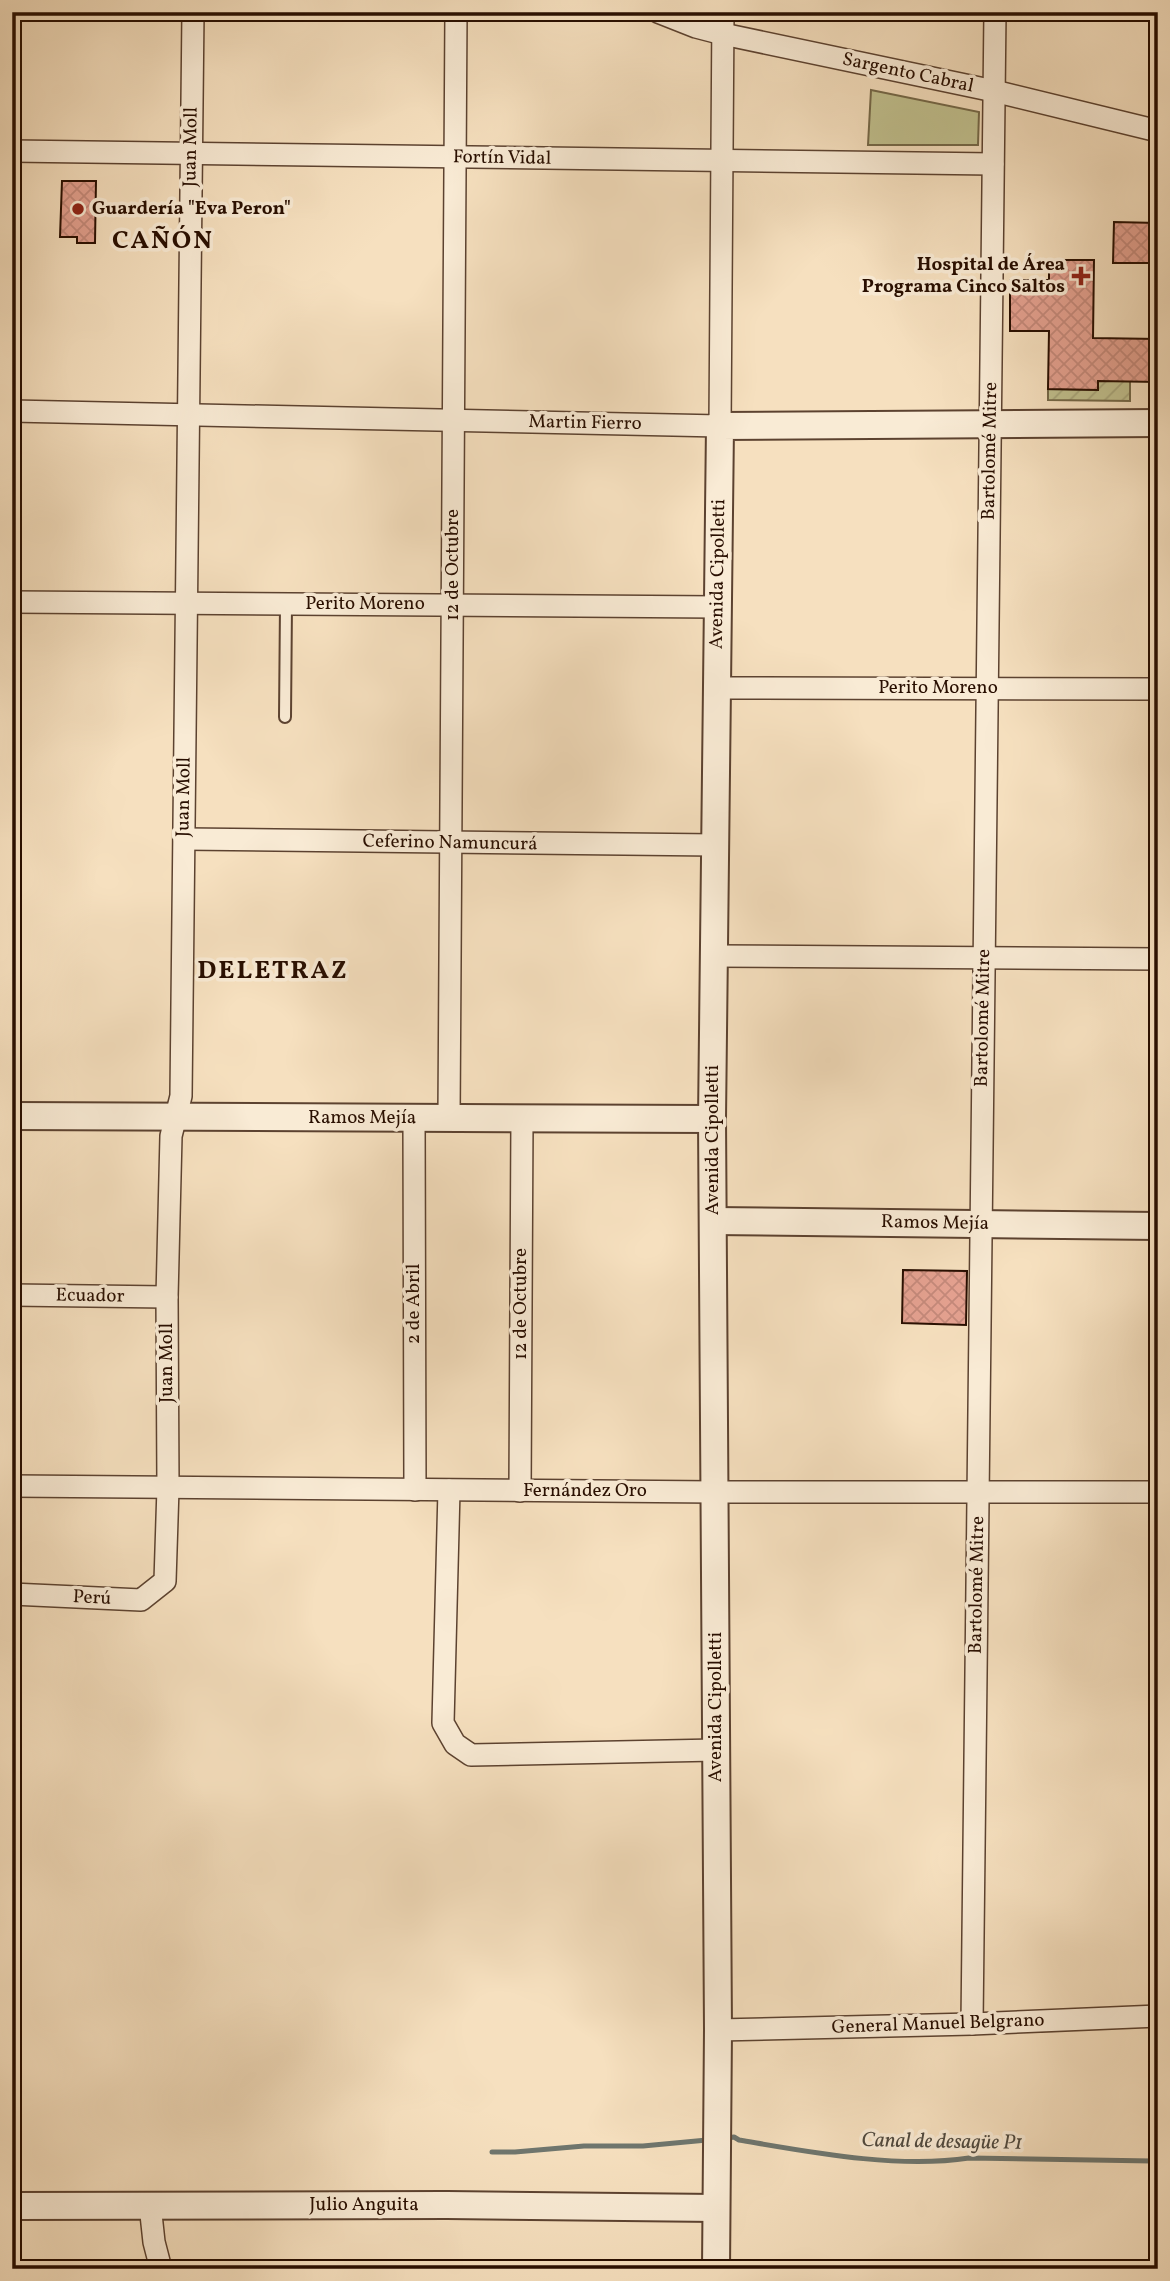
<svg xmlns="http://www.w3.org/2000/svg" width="1170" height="2281" font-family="Vollkorn,serif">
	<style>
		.green { fill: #c1c18f; stroke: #746848; stroke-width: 2 }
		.garden { fill: url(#garden-furrows); stroke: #746848; stroke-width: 2 }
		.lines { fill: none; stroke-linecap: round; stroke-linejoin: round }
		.stream { stroke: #6f766e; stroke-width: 5 }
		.building { fill: url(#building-cross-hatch); stroke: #280e00; stroke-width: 2 }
		.service-casing { stroke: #5c4230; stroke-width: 14 }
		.minor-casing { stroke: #5c4230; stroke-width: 24 }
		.tertiary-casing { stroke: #5c4230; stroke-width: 30 }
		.service { stroke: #f9ebd5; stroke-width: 10 }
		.minor { stroke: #f9ebd5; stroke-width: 21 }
		.tertiary { stroke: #f9ebd5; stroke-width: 26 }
		.poi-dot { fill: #8f2418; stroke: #f9ebd5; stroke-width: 2.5 }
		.labels { text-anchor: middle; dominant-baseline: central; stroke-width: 7; stroke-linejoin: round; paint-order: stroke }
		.street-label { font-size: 19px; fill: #280e00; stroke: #f9ebd5 }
		.poi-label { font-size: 19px; font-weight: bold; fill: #280e00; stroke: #f9ebd5; text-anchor: start }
		.water-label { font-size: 21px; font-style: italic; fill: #514b40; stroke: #f9ebd5 }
		.district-label { font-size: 26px; font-weight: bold; letter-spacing: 2px; fill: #280e00; stroke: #f9ebd5 }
	</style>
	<defs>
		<pattern id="garden-furrows" width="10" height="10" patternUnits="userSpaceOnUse" patternTransform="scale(1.75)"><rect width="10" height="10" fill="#c1c18f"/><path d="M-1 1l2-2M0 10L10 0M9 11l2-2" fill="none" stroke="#a6a57a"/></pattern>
		<pattern id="building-cross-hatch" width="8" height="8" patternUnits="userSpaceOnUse" patternTransform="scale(1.75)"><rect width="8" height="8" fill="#e4a190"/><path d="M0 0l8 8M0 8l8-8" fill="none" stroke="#c4897a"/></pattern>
	</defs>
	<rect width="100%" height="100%" fill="#f6e0bf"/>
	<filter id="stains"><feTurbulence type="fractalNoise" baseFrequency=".00286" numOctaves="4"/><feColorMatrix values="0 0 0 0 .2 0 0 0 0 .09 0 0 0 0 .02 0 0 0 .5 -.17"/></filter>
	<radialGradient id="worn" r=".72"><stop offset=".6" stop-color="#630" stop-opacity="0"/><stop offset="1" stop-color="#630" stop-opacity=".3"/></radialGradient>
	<path class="green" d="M871 90 979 112 978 145H868Z"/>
	<path class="garden" d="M1098 381H1130V401L1048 400V389L1098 390Z"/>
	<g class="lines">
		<g class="stream">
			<path d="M727 2138 734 2137 739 2140C810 2152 897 2169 969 2158L1152 2161 1158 2157"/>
			<path d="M492 2152H515L584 2146H643L707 2140"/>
		</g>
	</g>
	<g class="building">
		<path d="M62 181H96L95 243H77V237H60Z"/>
		<path d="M1114 222 1158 223V263H1113Z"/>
		<path d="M1049 260H1094L1093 338 1158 339V382L1098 381V390L1048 389 1049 331H1010V280H1049Z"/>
		<path d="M903 1270 967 1271 966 1325 902 1323Z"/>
	</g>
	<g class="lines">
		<defs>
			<path id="service" d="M285 717 286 604"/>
			<g id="minor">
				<path d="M658 12 696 27 723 34 994 91 1158 131"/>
				<path d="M12 151 993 164"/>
				<path d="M12 411 720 426 723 12"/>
				<path d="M12 602 718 607"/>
				<path d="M717 688 1158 689"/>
				<path d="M184 839 716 845"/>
				<path d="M715 956 1158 959"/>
				<path d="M414 1118 415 1490"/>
				<path d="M449 1118 456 12"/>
				<path d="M12 1295 167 1297"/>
				<path d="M12 1486 715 1492H1158"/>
				<path d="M449 1490 443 1723 455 1744 471 1755 716 1750"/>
				<path d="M520 1491 522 1118"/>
				<path d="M12 1594 141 1600 165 1581 168 1488 167 1297 171 1136 181 1096 193 12"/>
				<path d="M972 2024 995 12"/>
				<path d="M718 2030 972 2024 1158 2016"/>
				<path d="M150 2205 154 2242 161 2269"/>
			</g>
			<g id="tertiary">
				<path d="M12 1116 712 1119"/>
				<path d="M713 1221 1158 1226"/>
				<path d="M12 2206 447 2205 716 2208"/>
				<path d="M716 2269 718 2030 712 1119 720 426 1158 423"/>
			</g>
		</defs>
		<use href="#service" class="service-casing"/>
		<use href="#minor" class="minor-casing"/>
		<use href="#tertiary" class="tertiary-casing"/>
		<use href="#service" class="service"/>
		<use href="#minor" class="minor"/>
		<use href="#tertiary" class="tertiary"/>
	</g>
	<g class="poi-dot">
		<circle cx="78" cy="209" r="7"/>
		<path d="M1077.5 265.5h7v7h7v7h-7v7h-7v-7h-7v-7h7z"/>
	</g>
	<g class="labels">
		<g class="street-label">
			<text transform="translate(908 73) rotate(12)">Sargento Cabral</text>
			<text transform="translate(191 147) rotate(-89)">Juan Moll</text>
			<text transform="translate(502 158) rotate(1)">Fortín Vidal</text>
			<text transform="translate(585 423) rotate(1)">Martin Fierro</text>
			<text transform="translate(990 451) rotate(-89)">Bartolomé Mitre</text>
			<text transform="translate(453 565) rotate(-90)">12 de Octubre</text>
			<text transform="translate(718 574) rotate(-89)">Avenida Cipolletti</text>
			<text x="365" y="604">Perito Moreno</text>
			<text x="938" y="688">Perito Moreno</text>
			<text transform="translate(184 797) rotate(-89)">Juan Moll</text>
			<text transform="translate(450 843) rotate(1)">Ceferino Namuncurá</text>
			<text transform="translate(983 1018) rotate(-89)">Bartolomé Mitre</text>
			<text x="362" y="1118">Ramos Mejía</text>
			<text transform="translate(713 1140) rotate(-90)">Avenida Cipolletti</text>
			<text transform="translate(935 1223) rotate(1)">Ramos Mejía</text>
			<text transform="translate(90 1296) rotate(1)">Ecuador</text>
			<text transform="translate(414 1304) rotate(-90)">2 de Abril</text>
			<text transform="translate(521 1304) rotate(-90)">12 de Octubre</text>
			<text transform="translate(167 1363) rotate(-90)">Juan Moll</text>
			<text x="585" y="1491">Fernández Oro</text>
			<text transform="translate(977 1585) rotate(-89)">Bartolomé Mitre</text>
			<text transform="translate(92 1598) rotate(3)">Perú</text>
			<text transform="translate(716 1707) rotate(-90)">Avenida Cipolletti</text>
			<text transform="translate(938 2024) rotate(-2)">General Manuel Belgrano</text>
			<text x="364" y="2205">Julio Anguita</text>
		</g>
		<g class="poi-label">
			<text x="92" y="209">Guardería "Eva Peron"</text>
			<text x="1065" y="265" text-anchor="end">Hospital de Área<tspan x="1065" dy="22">Programa Cinco Saltos</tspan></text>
		</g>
		<g class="water-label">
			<text transform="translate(942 2142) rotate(1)">Canal de desagüe P1</text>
		</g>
		<g class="district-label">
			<text x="163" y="241">CAÑÓN</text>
			<text x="273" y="971">DELETRAZ</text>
		</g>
	</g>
	<rect width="1170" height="2281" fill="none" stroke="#f6e0bf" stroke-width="42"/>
	<rect x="14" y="14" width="1142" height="2253" fill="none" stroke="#280e00" stroke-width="3.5"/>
	<rect x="21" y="21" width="1128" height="2239" fill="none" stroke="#280e00" stroke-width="2"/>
	<rect width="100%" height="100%" filter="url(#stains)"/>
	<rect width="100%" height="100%" fill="url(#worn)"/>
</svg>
